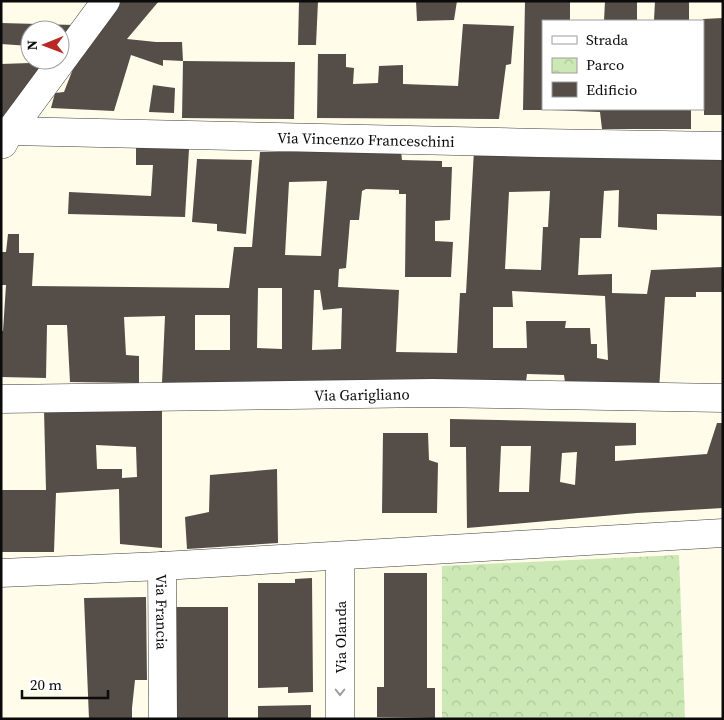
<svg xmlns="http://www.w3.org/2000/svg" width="724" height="720" font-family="'Source Serif 4',serif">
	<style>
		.park { fill: url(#park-crowns) }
		.building { fill: #544d48; fill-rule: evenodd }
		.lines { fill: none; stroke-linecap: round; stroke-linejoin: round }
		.minor-casing { stroke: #3e3e3e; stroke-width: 29 }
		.minor { stroke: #fff; stroke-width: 28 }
		.oneway { stroke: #9d9d9d }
		.labels { text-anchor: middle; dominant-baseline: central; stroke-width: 5; stroke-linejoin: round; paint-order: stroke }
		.street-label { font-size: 15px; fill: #0b0b0b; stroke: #fff }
	</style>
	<defs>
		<pattern id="park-crowns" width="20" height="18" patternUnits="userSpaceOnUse" patternTransform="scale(1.25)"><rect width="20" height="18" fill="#cbe8b5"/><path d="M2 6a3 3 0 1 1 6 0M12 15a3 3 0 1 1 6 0" fill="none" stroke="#adc69a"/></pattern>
	</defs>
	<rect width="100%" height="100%" fill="#fffcea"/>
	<path class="park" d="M679 555 685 719H442V566Z"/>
	<g class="building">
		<path d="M114 1H159L127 39 156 42H182L183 61 163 60V66L131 55 114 111 51 108 55 93 64 92 85 38Z"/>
		<path d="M299 1H318L316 45H298Z"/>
		<path d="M416 1H457L454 20 417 21Z"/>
		<path d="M525 1H570V20L543 21V110H523Z"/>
		<path d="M605 1H637V21H604Z"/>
		<path d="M655 1H689V21L654 20Z"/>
		<path d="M723 18V115H704L703 19Z"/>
		<path d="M1 23 74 25 60 44V30H30V46L1 44Z"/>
		<path d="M463 24 514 26 511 64 506 65 499 119 317 118 318 54H346V67L354 68 353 84 378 83 379 66 403 65V84L458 86Z"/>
		<path d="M32 60H48L3 120 1 119V64L30 63Z"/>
		<path d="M183 61 295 62 294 119 182 118Z"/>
		<path d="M153 85 175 88 174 113 149 112Z"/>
		<path d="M550 109H691V129H602L600 112 550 110Z"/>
		<path d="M136 147 189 149 185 217 68 214 69 192 151 196 153 165H136Z"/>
		<path d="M474 150 723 155V216L657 214V230L618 227 619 190 604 191 601 238H580L578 275 612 274V293L647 294 651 270 723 267V292H696V297H665L659 390H566L564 375 527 374 525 389 162 383 165 316 124 317 126 355 139 356V383L70 382 67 325H47L46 378 1 377V331H3L6 285H1V252H6L8 234H19V253H34L32 286 229 288 234 247H252L260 152 401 151 402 160 442 161V167H452L450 220 435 221V241L453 242 451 277H405L406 194H399V190L366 189 362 191 359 220H350L346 268 339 269 338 287 399 290 396 352 457 353 460 293H466ZM327 181 321 256 285 255 289 182ZM550 191 548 227H543L541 270 505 269 509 192ZM258 288H282V349L257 348ZM314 290H320L323 310 342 308 341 349 312 350ZM512 291 605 296 608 360 597 358V344H591L590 328H565L566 321H526L527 348H493V307H513ZM195 315H230V350H195Z"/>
		<path d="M197 159 252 160 246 234 217 231V224L192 222Z"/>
		<path d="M44 410 162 411V548L120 544 119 489 56 493 54 552H1V490H46ZM96 445 136 447 137 477 122 478V469H97Z"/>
		<path d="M450 419 636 423V445L615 446V461L707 454 717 423H723V508L637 513 467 528 466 447H450ZM501 446H531L529 492H499ZM577 452 575 485 560 482 562 453Z"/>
		<path d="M383 433H428L429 460 438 463 437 513H382Z"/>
		<path d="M277 469 278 543 187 549 185 517 209 512 210 475Z"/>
		<path d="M384 573H427V688H435V718L377 717V687H384Z"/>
		<path d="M312 578 313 692 288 693V687L258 688V583H295V579Z"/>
		<path d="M146 597 147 680H135L132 708V719H89L84 598Z"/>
		<rect x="175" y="607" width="53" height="112"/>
		<path d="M311 705V719H258V706Z"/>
	</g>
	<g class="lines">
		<defs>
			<g id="minor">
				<path id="s1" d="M10 131 539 143 723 146"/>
				<path d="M3 144 10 131 106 1"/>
				<path id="s2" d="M1 399 433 393 723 398"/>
				<path id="s3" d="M162 566 163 719"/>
				<path d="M1 573 162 566 723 533"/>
				<path d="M340 719V556"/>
			</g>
		</defs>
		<use href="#minor" class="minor-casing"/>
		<use href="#minor" class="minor"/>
	</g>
	<defs><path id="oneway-chevron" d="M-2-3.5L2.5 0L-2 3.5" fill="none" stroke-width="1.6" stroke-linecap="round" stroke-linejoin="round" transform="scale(1.25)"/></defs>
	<use class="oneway" href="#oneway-chevron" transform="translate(340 692) rotate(90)"/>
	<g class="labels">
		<g class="street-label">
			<text stroke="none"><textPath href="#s1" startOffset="356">Via Vincenzo Franceschini</textPath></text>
			<text stroke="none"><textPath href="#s2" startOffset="361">Via Garigliano</textPath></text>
			<text stroke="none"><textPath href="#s3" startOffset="46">Via Francia</textPath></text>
			<text transform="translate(340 637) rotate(-90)">Via Olanda</text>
		</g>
	</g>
	<rect width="724" height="720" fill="none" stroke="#0b0b0b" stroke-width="5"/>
	<rect x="542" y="20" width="162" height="90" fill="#ffffff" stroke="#9d9d9d"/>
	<rect x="552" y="36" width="25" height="8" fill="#ffffff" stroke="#9d9d9d"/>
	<text x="586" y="45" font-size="15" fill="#0b0b0b">Strada</text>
	<rect x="552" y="58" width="25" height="15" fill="url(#park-crowns)" stroke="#9d9d9d"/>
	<text x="586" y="70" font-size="15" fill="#0b0b0b">Parco</text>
	<rect x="552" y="82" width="25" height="15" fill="#544d48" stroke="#9d9d9d"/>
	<text x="586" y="95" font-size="15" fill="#0b0b0b">Edificio</text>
	<g transform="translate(45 45) rotate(269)"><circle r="24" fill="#ffffff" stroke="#9d9d9d"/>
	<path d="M0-4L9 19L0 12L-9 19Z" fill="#b92925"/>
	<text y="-8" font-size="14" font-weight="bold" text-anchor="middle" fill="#0b0b0b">N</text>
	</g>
	<path d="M22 690v8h86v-8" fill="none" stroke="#0b0b0b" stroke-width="2.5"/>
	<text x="30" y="690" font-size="15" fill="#0b0b0b" stroke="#ffffff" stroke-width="4" paint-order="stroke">20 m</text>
</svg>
